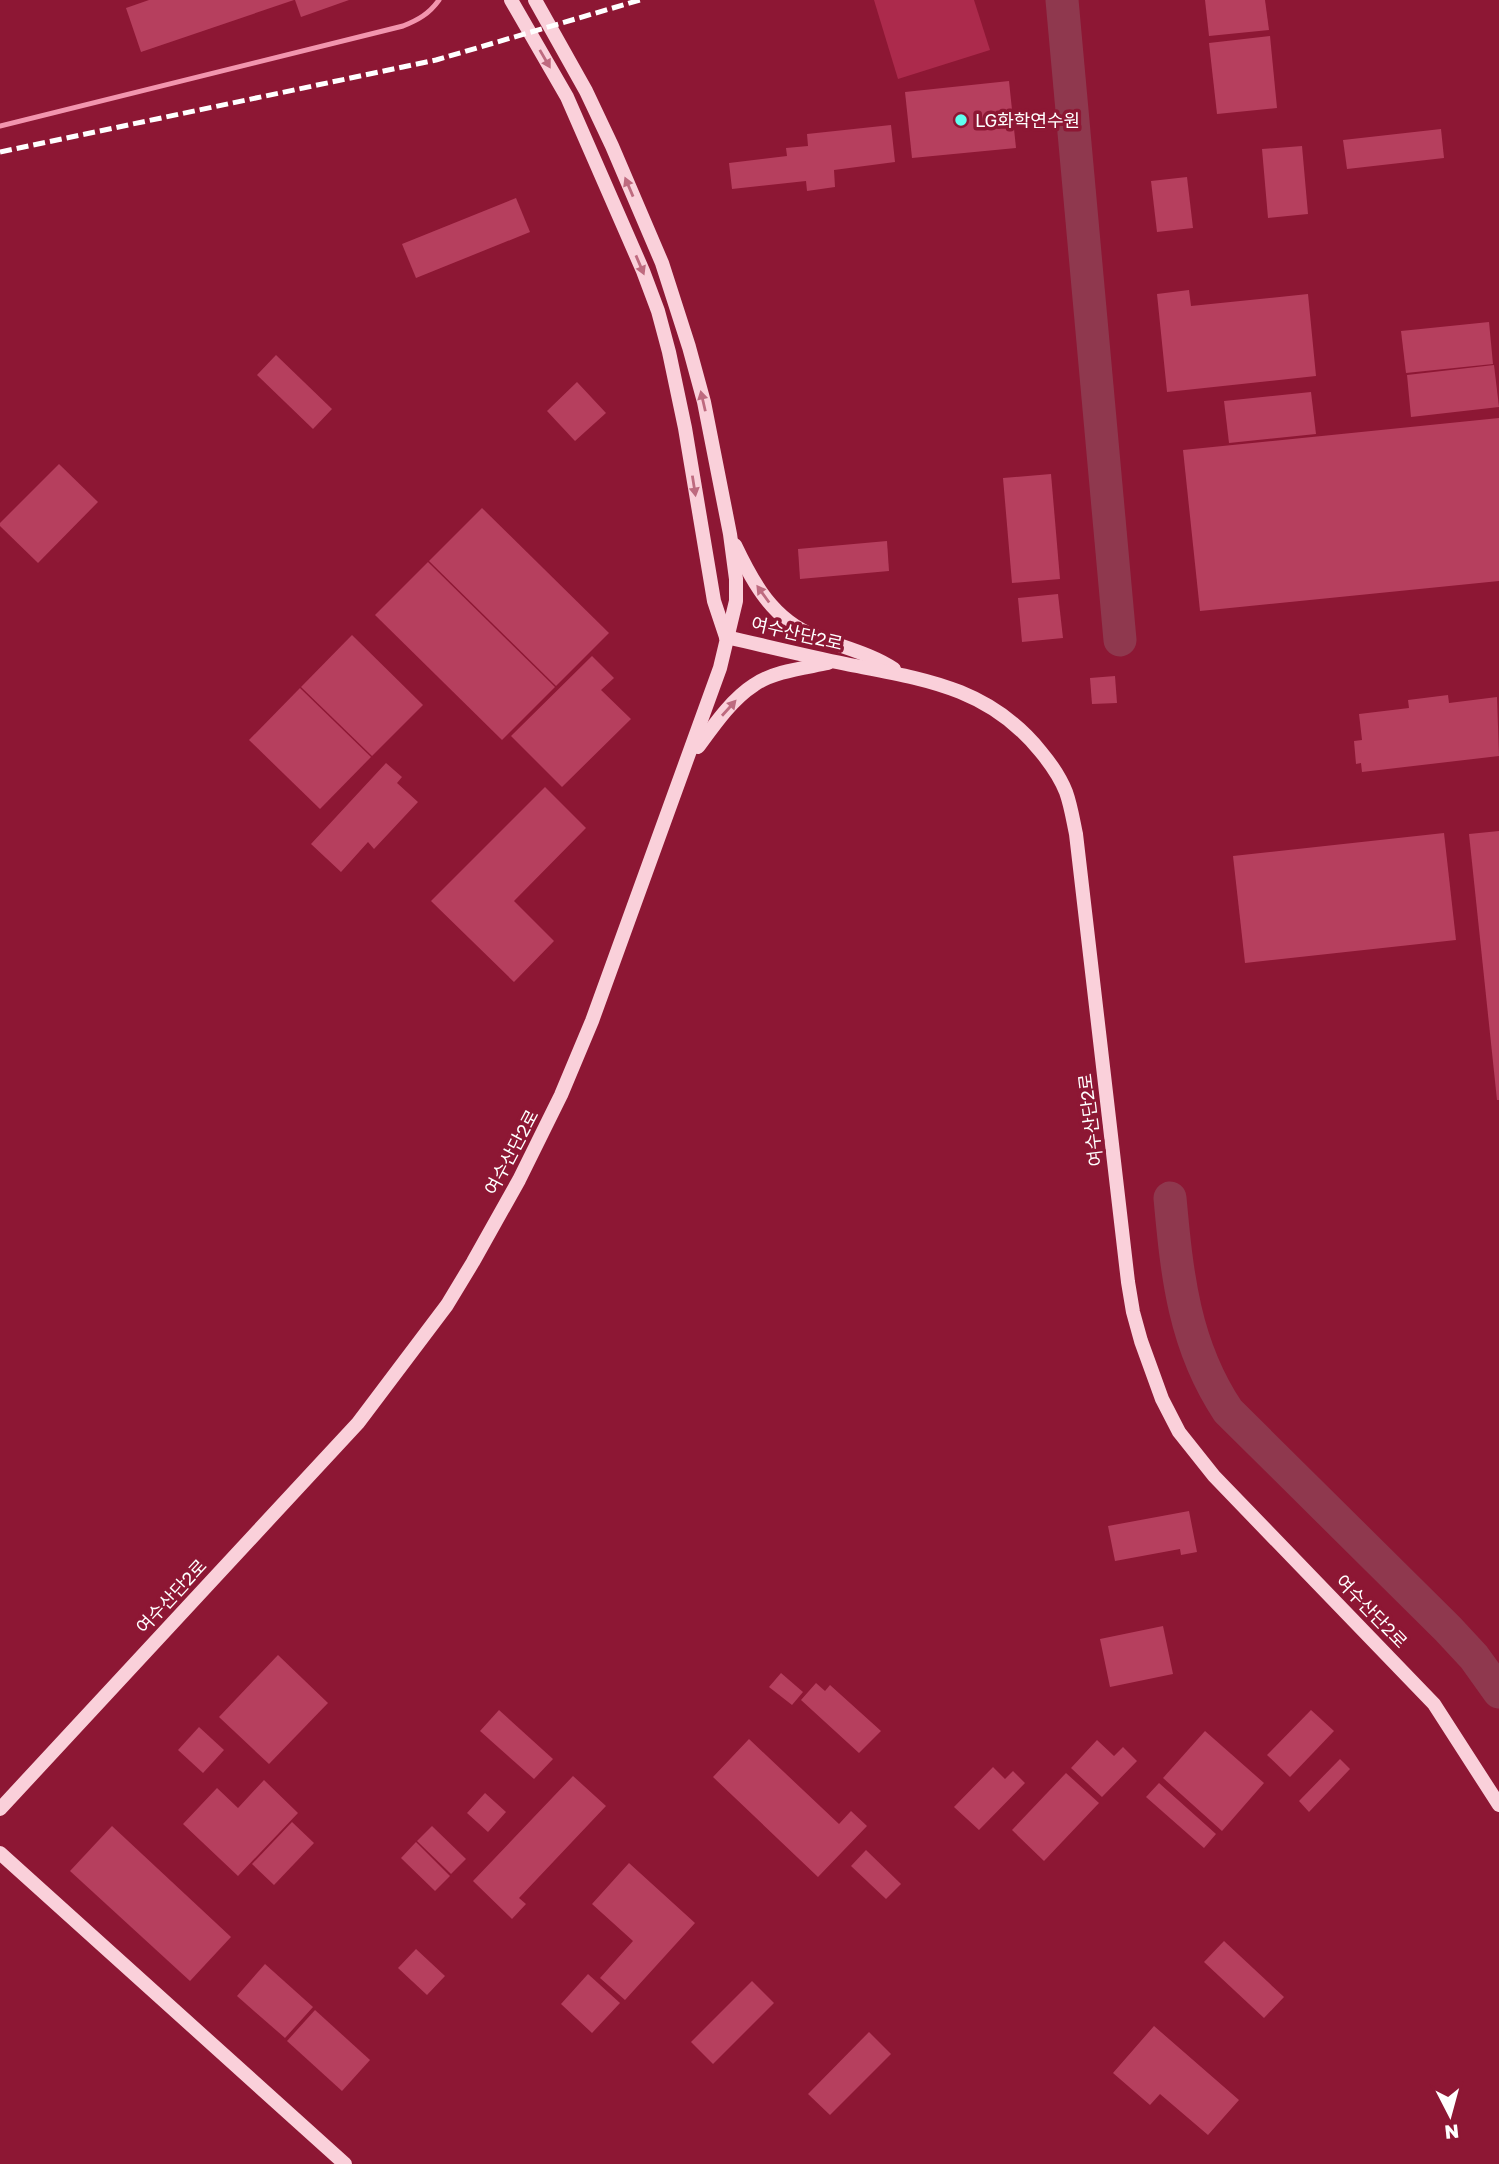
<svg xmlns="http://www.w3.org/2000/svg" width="1499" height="2164" font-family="'Golos Text','Noto Sans KR',sans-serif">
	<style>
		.green { fill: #ac2a4c }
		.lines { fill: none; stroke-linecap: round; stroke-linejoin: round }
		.stream { stroke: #f295ae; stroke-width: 5 }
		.river { stroke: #8f384e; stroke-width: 33 }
		.building { fill: #b63f5e }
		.secondary { stroke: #fad0da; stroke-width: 14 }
		.rail { stroke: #fff; stroke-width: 5; stroke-dasharray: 12 5; stroke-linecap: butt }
		.oneway { fill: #be6a7f }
		.poi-dot { fill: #60ffef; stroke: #8d1734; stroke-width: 2.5 }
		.labels { text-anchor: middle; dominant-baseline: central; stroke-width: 7; stroke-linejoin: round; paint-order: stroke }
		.poi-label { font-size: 18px; fill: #fff; stroke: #8d1734; text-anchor: start }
		.street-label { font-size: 18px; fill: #fff; stroke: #8d1734 }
	</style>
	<rect width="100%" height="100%" fill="#8d1734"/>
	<path class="green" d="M874 0H974L990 50 898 79Z"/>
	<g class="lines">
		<path class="stream" d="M0 126 403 26C418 20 429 14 439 0"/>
		<g class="river">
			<path d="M1062 0 1120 640"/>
			<path d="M1170 1198C1177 1275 1184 1345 1228 1411L1448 1629 1474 1657 1499 1692"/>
		</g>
	</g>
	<g class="building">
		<path d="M149 0H294L141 52 126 8Z"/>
		<path d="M295 0H349L301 17Z"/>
		<path d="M1205 0H1265L1269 30 1209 36Z"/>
		<path d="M1270 36 1277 108 1217 114 1209 43Z"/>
		<path d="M1009 81 1016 148 912 158 905 92Z"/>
		<path d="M891 125 895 162 834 170 835 187 807 191 806 181 732 189 729 163 787 156 786 148 808 146 807 134Z"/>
		<path d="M1441 129 1444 158 1347 169 1343 140Z"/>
		<path d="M1302 146 1308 214 1268 218 1262 149Z"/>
		<path d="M1187 177 1193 228 1157 232 1151 181Z"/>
		<path d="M516 198 530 232 416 278 402 244Z"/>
		<path d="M1189 290 1191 306 1308 294 1316 376 1167 392 1157 294Z"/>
		<path d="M1489 322 1493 364 1406 373 1401 331Z"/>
		<path d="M276 355 332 409 313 429 257 375Z"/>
		<path d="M1494 365 1499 407 1411 417 1407 375Z"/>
		<path d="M577 382 606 413 575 441 547 411Z"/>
		<path d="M1311 392 1316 434 1229 443 1224 401Z"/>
		<path d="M1499 418V581L1200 611 1183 450Z"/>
		<path d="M59 464 98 502 38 563 0 526V523Z"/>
		<path d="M1051 474 1060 579 1012 583 1003 478Z"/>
		<path d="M482 508 609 633 556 686 429 561Z"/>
		<path d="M887 541 889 571 800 579 798 549Z"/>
		<path d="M428 562 555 687 502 740 375 615Z"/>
		<path d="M1058 594 1063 638 1022 642 1018 598Z"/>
		<path d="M352 635 423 705 372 756 301 687Z"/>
		<path d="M592 656 614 678 601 690 631 719 562 787 511 736Z"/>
		<path d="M1115 676 1117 703 1092 704 1090 678Z"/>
		<path d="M300 688 371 757 320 809 249 740Z"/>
		<path d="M1448 695 1449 703 1497 697 1499 756 1362 772 1361 763 1356 764 1354 741 1362 740 1359 714 1409 708 1408 700Z"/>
		<path d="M386 763 402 777 397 783 418 802 374 849 368 842 341 872 311 844Z"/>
		<path d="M545 787 586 828 514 901 554 941 514 982 431 901Z"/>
		<path d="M1499 831V1100H1497L1469 834Z"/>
		<path d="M1444 833 1456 940 1245 963 1233 856Z"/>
		<path d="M1189 1511 1197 1552 1181 1555 1180 1549 1115 1561 1108 1526Z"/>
		<path d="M1163 1626 1173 1674 1110 1687 1100 1639Z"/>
		<path d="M278 1655 328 1703 269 1764 219 1717Z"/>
		<path d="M781 1673 803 1692 792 1705 769 1687Z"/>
		<path d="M816 1683 825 1691 830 1685 881 1731 859 1753 801 1700Z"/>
		<path d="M499 1710 553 1759 534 1779 480 1731Z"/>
		<path d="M1311 1710 1334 1731 1290 1777 1267 1755Z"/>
		<path d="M199 1727 224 1750 203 1773 178 1750Z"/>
		<path d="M1205 1731 1264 1783 1222 1831 1163 1778Z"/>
		<path d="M749 1739 839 1824 851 1811 867 1826 818 1877 713 1777Z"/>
		<path d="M1097 1740 1114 1756 1123 1747 1137 1761 1102 1797 1071 1768Z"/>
		<path d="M1340 1759 1350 1769 1309 1812 1299 1801Z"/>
		<path d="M993 1767 1005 1779 1013 1771 1025 1783 979 1830 954 1807Z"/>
		<path d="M1066 1773 1099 1803 1044 1861 1012 1830Z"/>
		<path d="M573 1776 606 1806 519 1898 526 1904 512 1919 473 1881Z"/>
		<path d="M264 1780 298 1813 238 1876 183 1824 217 1788 238 1808Z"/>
		<path d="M1159 1783 1216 1834 1204 1848 1146 1797Z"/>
		<path d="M485 1793 506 1812 488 1832 467 1813Z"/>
		<path d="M292 1822 314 1843 274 1885 252 1864Z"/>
		<path d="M112 1826 231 1937 190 1981 70 1871Z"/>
		<path d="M432 1826 466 1859 451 1874 417 1841Z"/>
		<path d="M416 1842 450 1876 435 1891 401 1858Z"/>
		<path d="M866 1850 901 1884 886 1899 851 1866Z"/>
		<path d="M629 1863 695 1923 625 2000 600 1978 633 1941 592 1904Z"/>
		<path d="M1224 1941 1284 1997 1264 2018 1204 1962Z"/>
		<path d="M416 1949 445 1976 427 1995 398 1968Z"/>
		<path d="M265 1964 313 2007 285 2038 237 1996Z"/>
		<path d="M588 1974 620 2003 592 2033 561 2004Z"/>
		<path d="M752 1981 774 2003 713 2064 691 2042Z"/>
		<path d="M315 2010 370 2060 342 2091 287 2041Z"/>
		<path d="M1154 2026 1239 2100 1208 2135 1160 2094 1150 2105 1113 2073Z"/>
		<path d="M869 2032 891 2054 830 2115 808 2094Z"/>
	</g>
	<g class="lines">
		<g class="secondary">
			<path d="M511 0 567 97 643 271 658 311 669 352 685 428 714 601 726 637"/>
			<path d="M735 545C753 583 773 620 815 636 841 647 870 653 894 669"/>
			<path d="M726 637C766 646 806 656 846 664 923 679 989 687 1041 752 1051 764 1060 777 1066 792 1071 806 1073 820 1076 834L1128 1282 1133 1312 1141 1341 1162 1399 1179 1432 1214 1476 1434 1704 1499 1805"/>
			<path d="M698 747C714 725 732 699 754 685 774 671 805 668 828 663"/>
			<path d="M0 1809 358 1423 447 1305 473 1262 519 1180 561 1095 592 1021 720 668 736 601V579L730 534 704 402 689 347 662 263 612 146 586 91 535 0"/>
			<path d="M0 1853 345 2164"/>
		</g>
		<path class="rail" d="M0 152 436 60 640 0"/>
	</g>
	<defs><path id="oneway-solid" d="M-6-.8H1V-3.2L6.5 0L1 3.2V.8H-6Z" transform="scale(1.75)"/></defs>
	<g class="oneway">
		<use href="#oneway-solid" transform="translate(545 59) rotate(60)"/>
		<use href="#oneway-solid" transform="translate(629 187) rotate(-113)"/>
		<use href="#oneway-solid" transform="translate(640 265) rotate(67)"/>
		<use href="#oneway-solid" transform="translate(703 401) rotate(-103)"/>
		<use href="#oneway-solid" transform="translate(694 486) rotate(81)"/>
		<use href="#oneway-solid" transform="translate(763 594) rotate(-126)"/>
		<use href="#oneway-solid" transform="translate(729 708) rotate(-48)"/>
	</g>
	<circle class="poi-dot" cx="961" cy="120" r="7"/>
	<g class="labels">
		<g class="poi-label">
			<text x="975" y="120">LG화학연수원</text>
		</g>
		<g class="street-label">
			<text transform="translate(797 633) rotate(13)">여수산단2로</text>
			<text transform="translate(1090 1120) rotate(-97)">여수산단2로</text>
			<text transform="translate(511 1152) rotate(-62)">여수산단2로</text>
			<text transform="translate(171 1596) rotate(-47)">여수산단2로</text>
			<text transform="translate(1372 1611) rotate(46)">여수산단2로</text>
		</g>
	</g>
	<g transform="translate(1450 2115) rotate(174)" stroke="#8d1734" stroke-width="5" paint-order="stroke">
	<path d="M0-5L12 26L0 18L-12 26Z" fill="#ffffff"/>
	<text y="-10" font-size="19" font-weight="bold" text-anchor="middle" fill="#ffffff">N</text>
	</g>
</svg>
